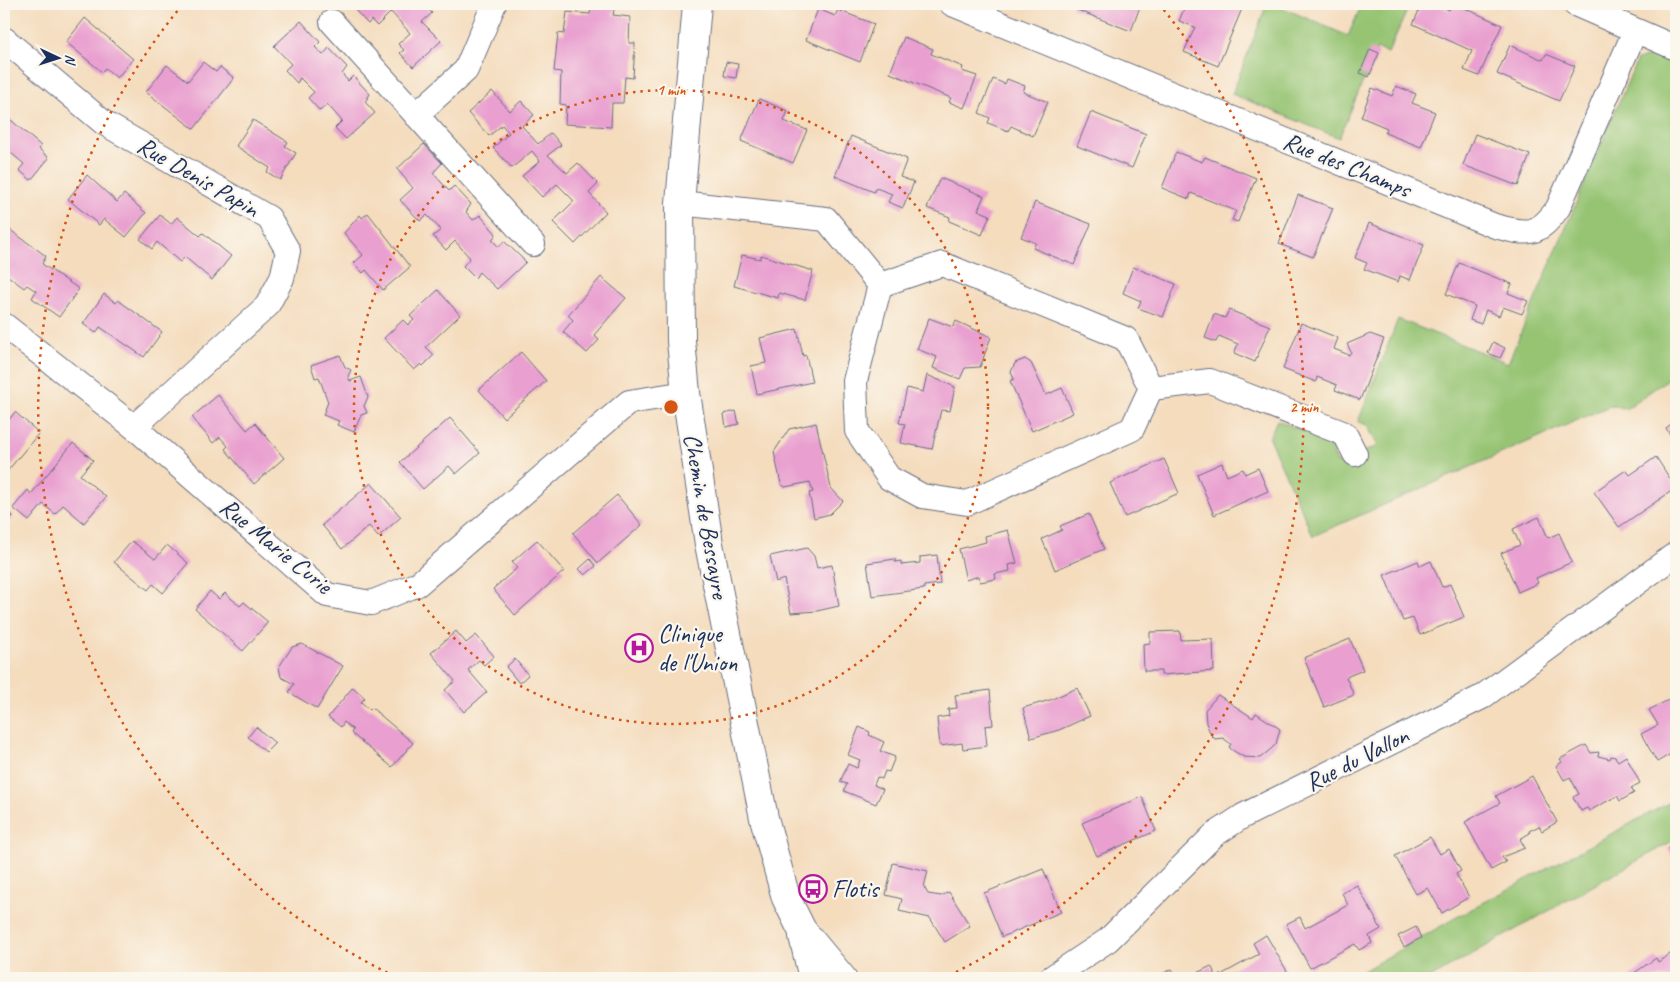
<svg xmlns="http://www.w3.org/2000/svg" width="1680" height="982" font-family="Caveat,sans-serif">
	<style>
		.green { fill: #96c473; stroke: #587a68 }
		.building { fill: #e9a0d0 }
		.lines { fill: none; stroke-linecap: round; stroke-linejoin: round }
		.street-casing { stroke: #676c7f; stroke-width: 26 }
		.secondary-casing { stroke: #676c7f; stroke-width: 30 }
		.street { stroke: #fff; stroke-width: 24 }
		.secondary { stroke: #fff; stroke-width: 28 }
		.ring { fill: none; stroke: #d45514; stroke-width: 2.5; stroke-dasharray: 2.5 5 }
		.labels { text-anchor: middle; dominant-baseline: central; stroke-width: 4.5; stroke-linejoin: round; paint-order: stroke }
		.street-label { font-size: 25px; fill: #1b2f5e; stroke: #fbf7ec }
		.poi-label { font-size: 25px; fill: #1b2f5e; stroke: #fbf7ec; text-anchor: start }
		.centre { fill: #d45514; stroke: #fbf7ec; stroke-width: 2.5 }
		.ring-label { font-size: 15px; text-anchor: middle; font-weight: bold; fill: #d45514; stroke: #fbf7ec; stroke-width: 4.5; stroke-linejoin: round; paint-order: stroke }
	</style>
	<rect width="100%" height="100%" fill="#fbf7ec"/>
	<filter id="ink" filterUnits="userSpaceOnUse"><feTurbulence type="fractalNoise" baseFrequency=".02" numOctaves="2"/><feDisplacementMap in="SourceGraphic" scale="10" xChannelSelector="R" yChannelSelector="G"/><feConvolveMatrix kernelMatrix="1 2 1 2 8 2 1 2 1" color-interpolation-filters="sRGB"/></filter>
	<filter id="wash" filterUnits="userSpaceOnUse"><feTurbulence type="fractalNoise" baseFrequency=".0096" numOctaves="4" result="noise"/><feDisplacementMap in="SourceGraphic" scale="20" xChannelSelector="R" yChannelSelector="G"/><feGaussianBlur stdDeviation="1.12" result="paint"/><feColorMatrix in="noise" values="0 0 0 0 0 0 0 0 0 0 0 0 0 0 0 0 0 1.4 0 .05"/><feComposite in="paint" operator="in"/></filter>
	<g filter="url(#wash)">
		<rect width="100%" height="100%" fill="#f4dcbd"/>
		<g class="green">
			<path d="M1267 4H1274L1348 36 1362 4H1410L1388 53 1377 49 1339 138 1232 94Z"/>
			<path d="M1659 53 1676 60V373L1626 409 1612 405 1313 536 1269 438 1277 420 1329 442 1337 463 1378 446 1367 425 1358 422 1398 319 1508 363 1637 60Z"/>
			<path d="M1676 799V839L1430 978H1351L1455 918Z"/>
		</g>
		<g id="blocks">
			<g class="building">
				<path d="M360 4H423L432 13 422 22 441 41 413 67 400 53 404 50 398 44 410 33 391 12 377 26 371 20 368 24 355 10Z"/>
				<path d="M592 4H615L613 15 630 17 629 43H635L633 78 625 77 623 103H612L611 127 565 124 566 105 560 104 561 72 554 71 558 33 564 34 567 12 590 14Z"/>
				<path d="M1074 4H1141L1131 31 1072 8Z"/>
				<path d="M1186 4H1206L1212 6 1213 4H1244L1218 66 1184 52 1195 27 1179 21Z"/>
				<path d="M1422 4H1436L1449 10 1451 4H1456L1502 25 1479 76 1464 70 1472 51 1413 24Z"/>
				<path d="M818 9 835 16 838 10 874 24 860 62 806 40Z"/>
				<path d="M85 18 133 59 117 78 105 68 102 72 66 42Z"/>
				<path d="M301 21 320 42 315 47 323 55 329 48 347 67 342 74 348 81 353 76 370 94 365 102 375 113 346 139 335 128 342 121 327 104 320 111 308 98 314 92 300 78 297 83 285 70 291 64 274 46Z"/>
				<path d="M904 37 933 49 931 54 963 67 962 71 977 76 964 108 949 102 951 98 890 73Z"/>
				<path d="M1510 45 1543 60 1546 54 1575 66 1559 101 1497 74Z"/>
				<path d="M1370 49 1379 53 1369 77 1360 73Z"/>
				<path d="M203 62 216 72 220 67 234 78 194 129 146 92 167 65 188 81Z"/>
				<path d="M726 62 738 64 736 78 724 76Z"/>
				<path d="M993 79 1005 84 1007 79 1025 86 1023 92 1048 102 1033 136 1011 126 1008 131 988 123 990 118 979 113Z"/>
				<path d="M1396 86 1416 94 1412 103 1435 112 1421 147 1385 133 1387 128 1361 117 1372 88 1392 96Z"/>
				<path d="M492 91 510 111 521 101 534 115 522 126 538 144 551 133 561 145 548 155 567 173 578 163 598 184 589 193 606 212 575 244 553 222 574 201 557 184 542 197 522 176 540 161 532 151 512 168 493 148 509 133 502 125 489 136 468 113Z"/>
				<path d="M759 99 788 111 784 121 807 130 793 163 741 141Z"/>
				<path d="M1091 112 1146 134 1132 168 1077 146Z"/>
				<path d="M4 114 41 146 39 149 49 158 31 180 19 170 24 164 4 147Z"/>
				<path d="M253 120 288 142 285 146 296 153 280 180 267 172 270 168 236 146Z"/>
				<path d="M1475 134 1530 155 1518 186 1463 165Z"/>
				<path d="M851 136 907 159 900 177 914 182 903 208 888 202 892 194 876 188 874 192 835 176Z"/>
				<path d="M424 144 442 163 433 173 449 191 454 186 471 204 466 212 473 220 480 215 496 234 492 240 499 247 504 241 526 262 497 289 479 272 475 278 463 266 470 258 455 241 446 250 433 236 441 230 427 215 420 221 400 200 413 188 397 169Z"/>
				<path d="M1176 152 1202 162 1205 157 1256 178 1238 222 1232 220 1236 211 1191 193 1189 199 1162 188Z"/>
				<path d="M87 175 117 202 124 194 146 213 126 237 104 219 99 225 68 199Z"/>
				<path d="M940 178 984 196 978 210 990 215 982 235 949 221 950 217 927 208Z"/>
				<path d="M1298 195 1333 208 1313 257 1279 244Z"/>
				<path d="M1035 202 1091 224 1074 265 1033 248 1036 243 1021 237Z"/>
				<path d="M368 213 410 267 383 290 366 270 363 273 354 263 363 255 344 233 360 215 362 218Z"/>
				<path d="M160 215 171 224 177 217 200 236 203 233 231 256 212 280 185 257 180 262 157 242 152 249 140 239Z"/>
				<path d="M1369 223 1424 245 1410 280 1400 276 1398 282 1364 269 1367 263 1355 258Z"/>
				<path d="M9 229 46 256 42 264 79 289 59 317 32 298 36 291 27 285 24 288 4 273V237Z"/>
				<path d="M742 255 760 259 761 255 813 271 805 300 779 293 778 298 734 286Z"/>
				<path d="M1459 263 1512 284 1508 293 1528 301 1522 314 1503 307 1499 316 1486 310 1481 324 1470 320 1475 306 1446 294Z"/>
				<path d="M1133 267 1176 284 1163 317 1138 308 1141 301 1123 293Z"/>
				<path d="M601 277 626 298 594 335 599 340 587 353 563 332 573 320 568 315Z"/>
				<path d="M438 290 460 315 426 347 434 355 423 366 421 364 414 370 384 338 403 320 408 325 414 320 410 316Z"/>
				<path d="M104 294 116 303 118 300 162 332 144 357 100 327 96 333 83 324Z"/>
				<path d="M1229 310 1270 326 1255 362 1234 353 1238 344 1219 336 1216 342 1205 338 1214 314 1225 318Z"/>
				<path d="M929 318 953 327 956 321 991 337 980 367 965 368 960 379 933 368 937 357 917 349Z"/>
				<path d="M1301 323 1338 338 1334 349 1349 355 1351 352 1347 344 1370 334 1384 339 1360 400 1335 390 1337 385 1317 377 1316 382 1283 369Z"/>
				<path d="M797 329 803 356 806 355 812 382 757 394 751 366 766 363 760 338Z"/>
				<path d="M1493 342 1505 348 1500 358 1488 353Z"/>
				<path d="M521 352 546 381 504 418 479 390Z"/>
				<path d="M340 355 345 367 351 370 348 376 350 381 361 377 368 397 364 406 367 413 361 415 354 432 337 425 339 421 323 415 328 402 319 377 315 378 311 365Z"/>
				<path d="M1025 359 1031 363 1046 395 1062 388 1073 413 1032 431 1010 381 1014 379 1011 372 1015 363Z"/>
				<path d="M927 375 955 387 950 411 941 410 932 449 901 443 905 424 899 423 907 388 923 392Z"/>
				<path d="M218 395 247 430 255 423 284 458 254 484 225 449 228 446 220 437 213 443 192 417Z"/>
				<path d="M736 411 739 424 726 427 724 414Z"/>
				<path d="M15 412 39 433 4 475V426Z"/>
				<path d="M450 418 480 453 456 474 449 466 423 489 400 462Z"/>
				<path d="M1676 420V444L1666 428Z"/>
				<path d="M816 423 831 488 843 501 830 514 814 518 809 493 813 492 810 482 785 487 781 484 774 452 789 429Z"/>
				<path d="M73 443 93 460 80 475 106 497 84 523 63 505 55 514 43 504 29 521 13 508 28 490 31 494Z"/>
				<path d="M1656 457 1676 488 1619 527 1594 492 1626 470 1630 475Z"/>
				<path d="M1164 459 1179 493 1125 517 1110 483Z"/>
				<path d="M1222 463 1227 476 1243 469 1245 474 1258 468 1268 491 1214 515 1197 474Z"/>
				<path d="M371 483 401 517 378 537 369 526 342 549 322 525Z"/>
				<path d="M617 495 642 525 598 563 573 533Z"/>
				<path d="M4 508 13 516 4 527Z"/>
				<path d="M1089 514 1104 549 1055 570 1042 539 1062 530 1060 526Z"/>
				<path d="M1539 517 1548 538 1559 533 1572 562 1536 578 1538 583 1518 592 1501 553 1520 545 1513 529Z"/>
				<path d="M1008 530 1017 563 1009 565 1010 571 995 574 996 579 980 582 979 576 966 580 959 549 986 542 985 536Z"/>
				<path d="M537 540 564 571 515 615 493 589 517 568 512 562Z"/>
				<path d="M132 541 155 559 167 545 188 563 163 593 153 584 148 590 114 562Z"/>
				<path d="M807 548 814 556 817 568 832 565 839 606 817 611 791 613 784 579 776 582 770 556Z"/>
				<path d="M937 555 940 584 924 586V589L872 596 867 563 895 559V562L901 561V565L920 563V557Z"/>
				<path d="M590 559 596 566 585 575 579 569Z"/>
				<path d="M1418 561 1420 566 1431 561 1442 587 1450 584 1464 617 1420 635 1413 618 1403 621 1384 575Z"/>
				<path d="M210 591 219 599 225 593 240 606 244 602 268 622 243 651 195 609Z"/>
				<path d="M456 631 466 643 476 635 494 656 484 665 479 660 468 670 487 692 464 712 445 690 455 681 431 653Z"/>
				<path d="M1180 631 1181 640 1213 639 1214 671 1161 675V671H1144L1143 644 1150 643V632Z"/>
				<path d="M1350 639 1363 670 1346 677 1354 695 1324 707 1304 658Z"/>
				<path d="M302 644 343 666 317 709 289 692 294 684 281 677 279 667 292 647Z"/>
				<path d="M515 659 528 675 519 683 506 667Z"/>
				<path d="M353 687 365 698 361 702 370 710 372 708 413 743 392 767 351 733 353 730 344 722 341 727 328 717Z"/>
				<path d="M1077 688 1090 716 1059 730 1031 738 1023 708 1050 700Z"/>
				<path d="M990 690 993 725 985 726 987 746 963 749 962 743 940 746 937 718 949 716 948 709 957 708 955 695Z"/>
				<path d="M1218 695 1253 718 1256 713 1280 729 1276 744 1271 749 1260 758 1244 757 1232 750 1229 747 1231 744 1223 738 1215 739 1211 735 1206 723 1205 710Z"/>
				<path d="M1674 697 1676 702V751L1657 762 1641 734 1658 725 1649 710Z"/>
				<path d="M256 727 275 743 266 752 248 737Z"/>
				<path d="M859 727 870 732 869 735 884 742 880 751 895 757 889 772 885 771 882 779 877 777 874 785 883 789 876 804 844 791 847 784 840 782 848 764 857 768 860 760 848 755Z"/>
				<path d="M1586 745 1591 753 1599 752 1598 756 1610 759 1611 756 1615 757 1618 761 1626 756 1640 783 1631 788 1634 793 1620 801 1617 796 1589 811 1587 808 1581 811 1573 797 1579 794 1570 777 1564 780 1556 766 1562 762 1560 759Z"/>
				<path d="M1532 776 1557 822 1542 831 1539 826 1529 831 1530 833 1520 839 1525 848 1502 857 1506 862 1491 870 1465 822 1500 803 1496 796Z"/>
				<path d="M1142 797 1156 831 1097 856 1082 823Z"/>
				<path d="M1430 837 1440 854 1449 849 1461 871 1456 874 1469 897 1442 913 1428 888 1416 894 1395 856Z"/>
				<path d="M1676 843V862L1668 848Z"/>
				<path d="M893 863 928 871 924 887 928 894 941 896 949 892 970 926 945 942 930 918 899 911 902 899 886 895Z"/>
				<path d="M1043 869 1061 912 1002 937 984 893Z"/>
				<path d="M1357 885 1381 929 1369 936 1372 943 1359 950 1355 944 1310 968 1286 924 1300 917 1305 928 1337 911 1348 905 1342 893Z"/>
				<path d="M1416 927 1421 938 1404 947 1398 936Z"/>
				<path d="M1266 935 1291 978H1200L1197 973 1211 966 1217 977 1259 954 1253 943Z"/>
				<path d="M1676 950V978H1632L1630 976 1656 958 1658 962Z"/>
				<path d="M1172 969 1177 978H1154Z"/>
			</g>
		</g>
	</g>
	<g filter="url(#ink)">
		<use href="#blocks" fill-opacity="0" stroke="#676c7f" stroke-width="1"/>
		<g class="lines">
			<defs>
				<g id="street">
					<path d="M952 4 1495 226C1528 235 1538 236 1558 208L1635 31"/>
					<path d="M1575 4 1676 48"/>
					<path d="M332 22 533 244"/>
					<path d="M4 39 104 123 269 218 288 251 282 278 267 306 134 427"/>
					<path d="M416 115 466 70 494 4"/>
					<path d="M680 203 826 219 880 285 942 264 1126 339 1151 388 1210 381 1345 434 1355 454"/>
					<path d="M880 285 855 381 857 431 889 478 922 496 967 503 1132 429 1151 388"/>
					<path d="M4 325 134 427 327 595 371 603 418 584 629 402 686 393"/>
					<path d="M1051 978 1108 940 1214 835 1243 816 1482 697 1676 554"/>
				</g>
				<g id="secondary">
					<path d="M697 4 680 203 681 341 686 393 709 544 764 818 786 898 802 930 842 978"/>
					<path d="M803 936 813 978"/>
				</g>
			</defs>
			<use href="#street" class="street-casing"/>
			<use href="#secondary" class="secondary-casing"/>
			<use href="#street" class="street"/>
			<use href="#secondary" class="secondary"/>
		</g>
	</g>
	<g class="ring">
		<circle cx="671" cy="407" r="317"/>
		<path d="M394 976A633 633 0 0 1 183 4M1159 4A633 633 0 0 1 948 976"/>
	</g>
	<defs>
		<symbol id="hospital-ring" viewBox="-11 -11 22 22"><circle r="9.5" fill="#fbf7ec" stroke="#b5179e" stroke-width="1.5"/><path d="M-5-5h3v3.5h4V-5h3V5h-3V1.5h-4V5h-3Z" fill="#b5179e"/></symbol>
		<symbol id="bus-ring" viewBox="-11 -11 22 22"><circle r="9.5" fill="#fbf7ec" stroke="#b5179e" stroke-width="1.5"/><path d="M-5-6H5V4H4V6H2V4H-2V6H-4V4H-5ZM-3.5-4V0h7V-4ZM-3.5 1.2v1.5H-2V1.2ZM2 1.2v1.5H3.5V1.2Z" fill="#b5179e"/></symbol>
	</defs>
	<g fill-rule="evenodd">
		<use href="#hospital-ring" x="623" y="632" width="32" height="32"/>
		<use href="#bus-ring" x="797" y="873" width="32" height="32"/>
	</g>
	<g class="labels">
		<g class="street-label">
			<text transform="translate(1347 165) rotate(22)">Rue des Champs</text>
			<text transform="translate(198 177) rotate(30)">Rue Denis Papin</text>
			<text transform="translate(706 516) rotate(80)">Chemin de Bessayre</text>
			<text transform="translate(276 546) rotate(39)">Rue Marie Curie</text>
			<text transform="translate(1357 759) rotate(-27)">Rue du Vallon</text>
		</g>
		<g class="poi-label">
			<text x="658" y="634">Clinique<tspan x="658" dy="29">de l'Union</tspan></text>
			<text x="832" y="889">Flotis</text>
		</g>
	</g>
	<circle cx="671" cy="407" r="8" class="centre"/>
	<g class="ring-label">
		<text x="671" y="95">1 min</text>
		<text x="1304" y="412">2 min</text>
	</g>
	<rect width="1680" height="982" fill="none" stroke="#fbf7ec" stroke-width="20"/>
	<g transform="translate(58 58) rotate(94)" stroke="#fbf7ec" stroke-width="4" paint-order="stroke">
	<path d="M0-4L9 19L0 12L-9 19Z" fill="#1b2f5e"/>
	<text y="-8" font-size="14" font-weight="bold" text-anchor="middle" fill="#1b2f5e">N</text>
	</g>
</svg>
